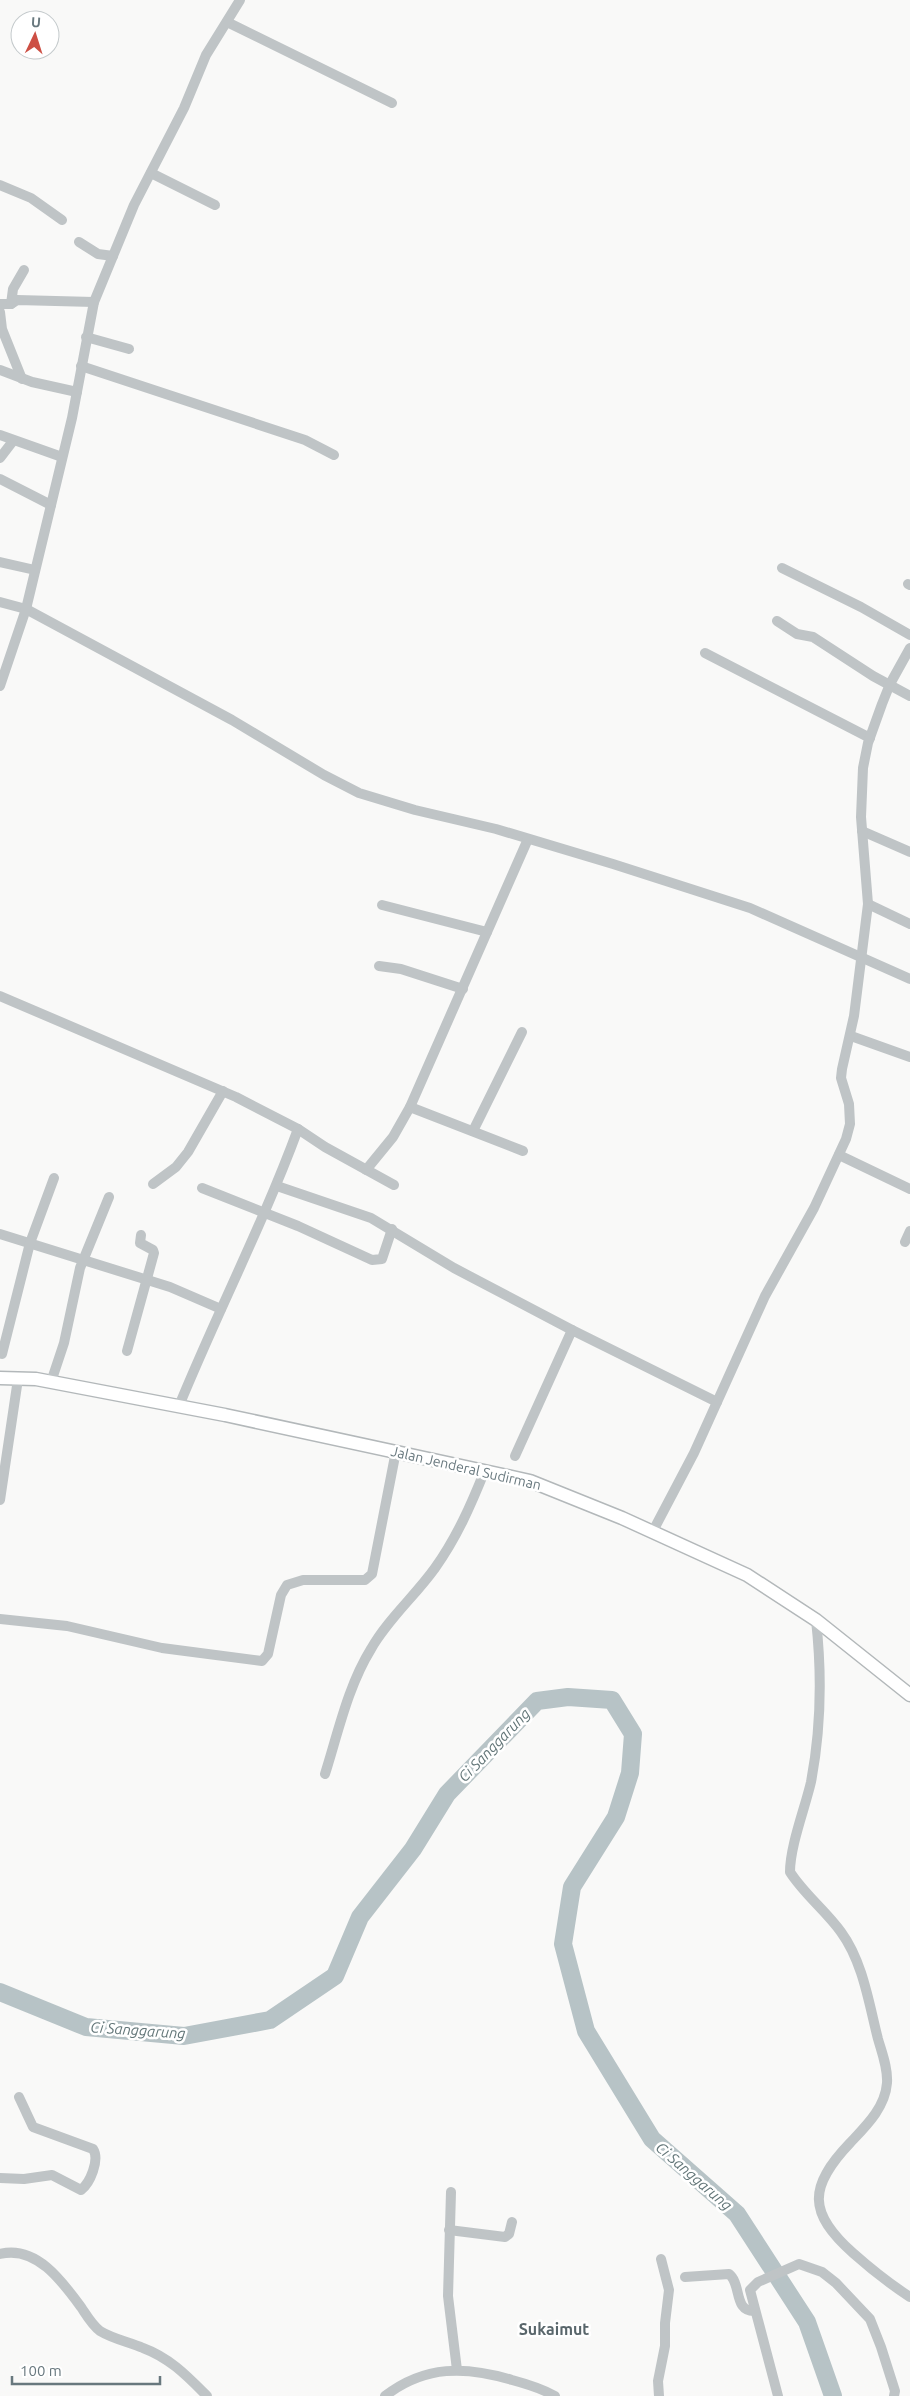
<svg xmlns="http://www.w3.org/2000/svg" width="910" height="2396" font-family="Ubuntu,sans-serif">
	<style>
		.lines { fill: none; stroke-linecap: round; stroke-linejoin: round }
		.river { stroke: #b7c3c6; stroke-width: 18 }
		.major-casing { stroke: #b3b8ba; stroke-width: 15 }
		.minor { stroke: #bfc4c6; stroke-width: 10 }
		.major { stroke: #fff; stroke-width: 12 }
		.labels { text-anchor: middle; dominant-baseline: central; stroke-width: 5; stroke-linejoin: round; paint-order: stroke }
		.street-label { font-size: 14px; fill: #68787e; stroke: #fff }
		.water-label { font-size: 15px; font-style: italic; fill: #637678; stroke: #fff }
		.quarter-label { font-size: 16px; font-weight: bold; fill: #59666b; stroke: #fff }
	</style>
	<rect width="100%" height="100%" fill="#f9f9f8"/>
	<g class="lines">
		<path class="river" d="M0 1992 86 2027 184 2036 270 2020 335 1976 360 1917 413 1849 447 1794 537 1701 568 1697 612 1700 633 1734 630 1773 616 1817 572 1887 563 1944 586 2031 652 2139 737 2214 807 2322 833 2396"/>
		<defs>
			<path id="major" d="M0 1378 36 1379 225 1415 530 1481 622 1518 747 1575 816 1620 910 1695"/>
		</defs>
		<use href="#major" class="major-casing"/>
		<g class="minor">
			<path d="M227 22 392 103"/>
			<path d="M151 173 215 205"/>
			<path d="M0 185 31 198 62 220"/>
			<path d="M79 242 98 254 113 256"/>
			<path d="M0 304H11L17 300 94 302"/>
			<path d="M11 304 13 289 24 270"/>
			<path d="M0 312 2 329 22 379"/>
			<path d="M86 337 129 349"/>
			<path d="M81 366 305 440 334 455"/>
			<path d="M0 370 32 382 77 392"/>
			<path d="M0 435 62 457"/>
			<path d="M0 458 13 441"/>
			<path d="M0 479 51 505"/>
			<path d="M0 562 35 570"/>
			<path d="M782 568 861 607 910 635"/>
			<path d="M908 584 910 585"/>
			<path d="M0 602 26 609 232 720 324 775 359 793 415 810 496 829 613 864 750 908 910 979"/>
			<path d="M777 621 797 634 813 637 873 676 910 696"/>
			<path d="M705 653 870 738"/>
			<path d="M0 686 26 609 72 418 94 302 134 205 184 108 206 55 240 0"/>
			<path d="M862 831 910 852"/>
			<path d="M868 904 910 924"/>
			<path d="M382 905 487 932"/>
			<path d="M379 966 401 969 463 989"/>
			<path d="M0 996 236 1097 298 1129 325 1147 394 1185"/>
			<path d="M851 1036 910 1057"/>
			<path d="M410 1107 523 1151"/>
			<path d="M473 1131 522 1032"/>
			<path d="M839 1155 910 1189"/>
			<path d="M366 1170 393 1137 410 1107 528 839"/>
			<path d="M153 1184 176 1167 188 1152 223 1091"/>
			<path d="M277 1186 371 1218 454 1268 572 1330"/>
			<path d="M202 1188 298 1226 372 1260 382 1259 392 1229"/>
			<path d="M0 1234 170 1287 221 1309"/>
			<path d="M905 1242 910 1231"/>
			<path d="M127 1351 154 1253 153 1250 140 1243 141 1235"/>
			<path d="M2 1354 30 1243 54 1178"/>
			<path d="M51 1382 64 1343 80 1268 109 1197"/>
			<path d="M179 1406C217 1313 263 1224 298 1129"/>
			<path d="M515 1456 572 1330 717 1402"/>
			<path d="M0 1500 18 1379"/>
			<path d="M653 1531 694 1453 765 1296 814 1208 846 1139 850 1124 849 1104 841 1078 842 1069 854 1016 868 904 861 817 863 768 868 743 882 704 890 684 910 648"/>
			<path d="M0 1619 67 1626 162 1648 262 1661 268 1654 281 1595 287 1585 303 1580H365L372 1574 396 1451"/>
			<path d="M816 1620C822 1674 821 1729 811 1782 805 1808 790 1846 790 1872 804 1894 826 1911 841 1932 863 1962 869 2004 878 2039 882 2053 888 2068 887 2083 885 2108 866 2126 850 2143 808 2187 808 2213 853 2253 871 2269 890 2284 910 2297"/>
			<path d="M325 1774C338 1733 348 1686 371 1649 388 1619 415 1596 435 1568 457 1537 471 1505 485 1470"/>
			<path d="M0 2178 24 2179 52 2175 81 2190C90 2183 100 2160 93 2149L33 2127 19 2097"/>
			<path d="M451 2192 448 2296 457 2370"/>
			<path d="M449 2230 505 2237 509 2234 512 2222"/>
			<path d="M0 2254C36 2245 62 2281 81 2307 87 2316 92 2325 100 2331 113 2339 129 2342 143 2348 170 2358 187 2376 207 2396"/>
			<path d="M685 2277 729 2274C742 2284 733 2312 755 2311"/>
			<path d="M385 2396C425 2365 466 2366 512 2380 527 2384 541 2388 555 2396"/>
			<path d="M659 2396 658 2381 665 2346V2323L669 2290 661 2259"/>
			<path d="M778 2396 750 2290 758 2282 799 2264 822 2272 836 2283 870 2319 881 2347 895 2391 894 2396"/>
		</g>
		<use href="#major" class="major"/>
	</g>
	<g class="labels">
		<g class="street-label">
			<text transform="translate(466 1468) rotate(13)">Jalan Jenderal Sudirman</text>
		</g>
		<g class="water-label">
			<text transform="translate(494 1745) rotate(-46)">Ci Sanggarung</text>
			<text transform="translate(138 2030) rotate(4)">Ci Sanggarung</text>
			<text transform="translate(694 2176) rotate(41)">Ci Sanggarung</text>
		</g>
		<g class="quarter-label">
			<text x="554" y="2329">Sukaimut</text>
		</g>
	</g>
	<g transform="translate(35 35) rotate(4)"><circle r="24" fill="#ffffff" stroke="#c3c9cb"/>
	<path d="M0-4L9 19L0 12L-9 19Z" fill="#cd4f44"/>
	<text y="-8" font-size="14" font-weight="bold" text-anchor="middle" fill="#68787e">U</text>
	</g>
	<path d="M12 2376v8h148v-8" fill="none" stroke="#68787e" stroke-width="2.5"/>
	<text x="20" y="2376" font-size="15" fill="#68787e" stroke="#ffffff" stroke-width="4" paint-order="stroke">100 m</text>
</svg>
